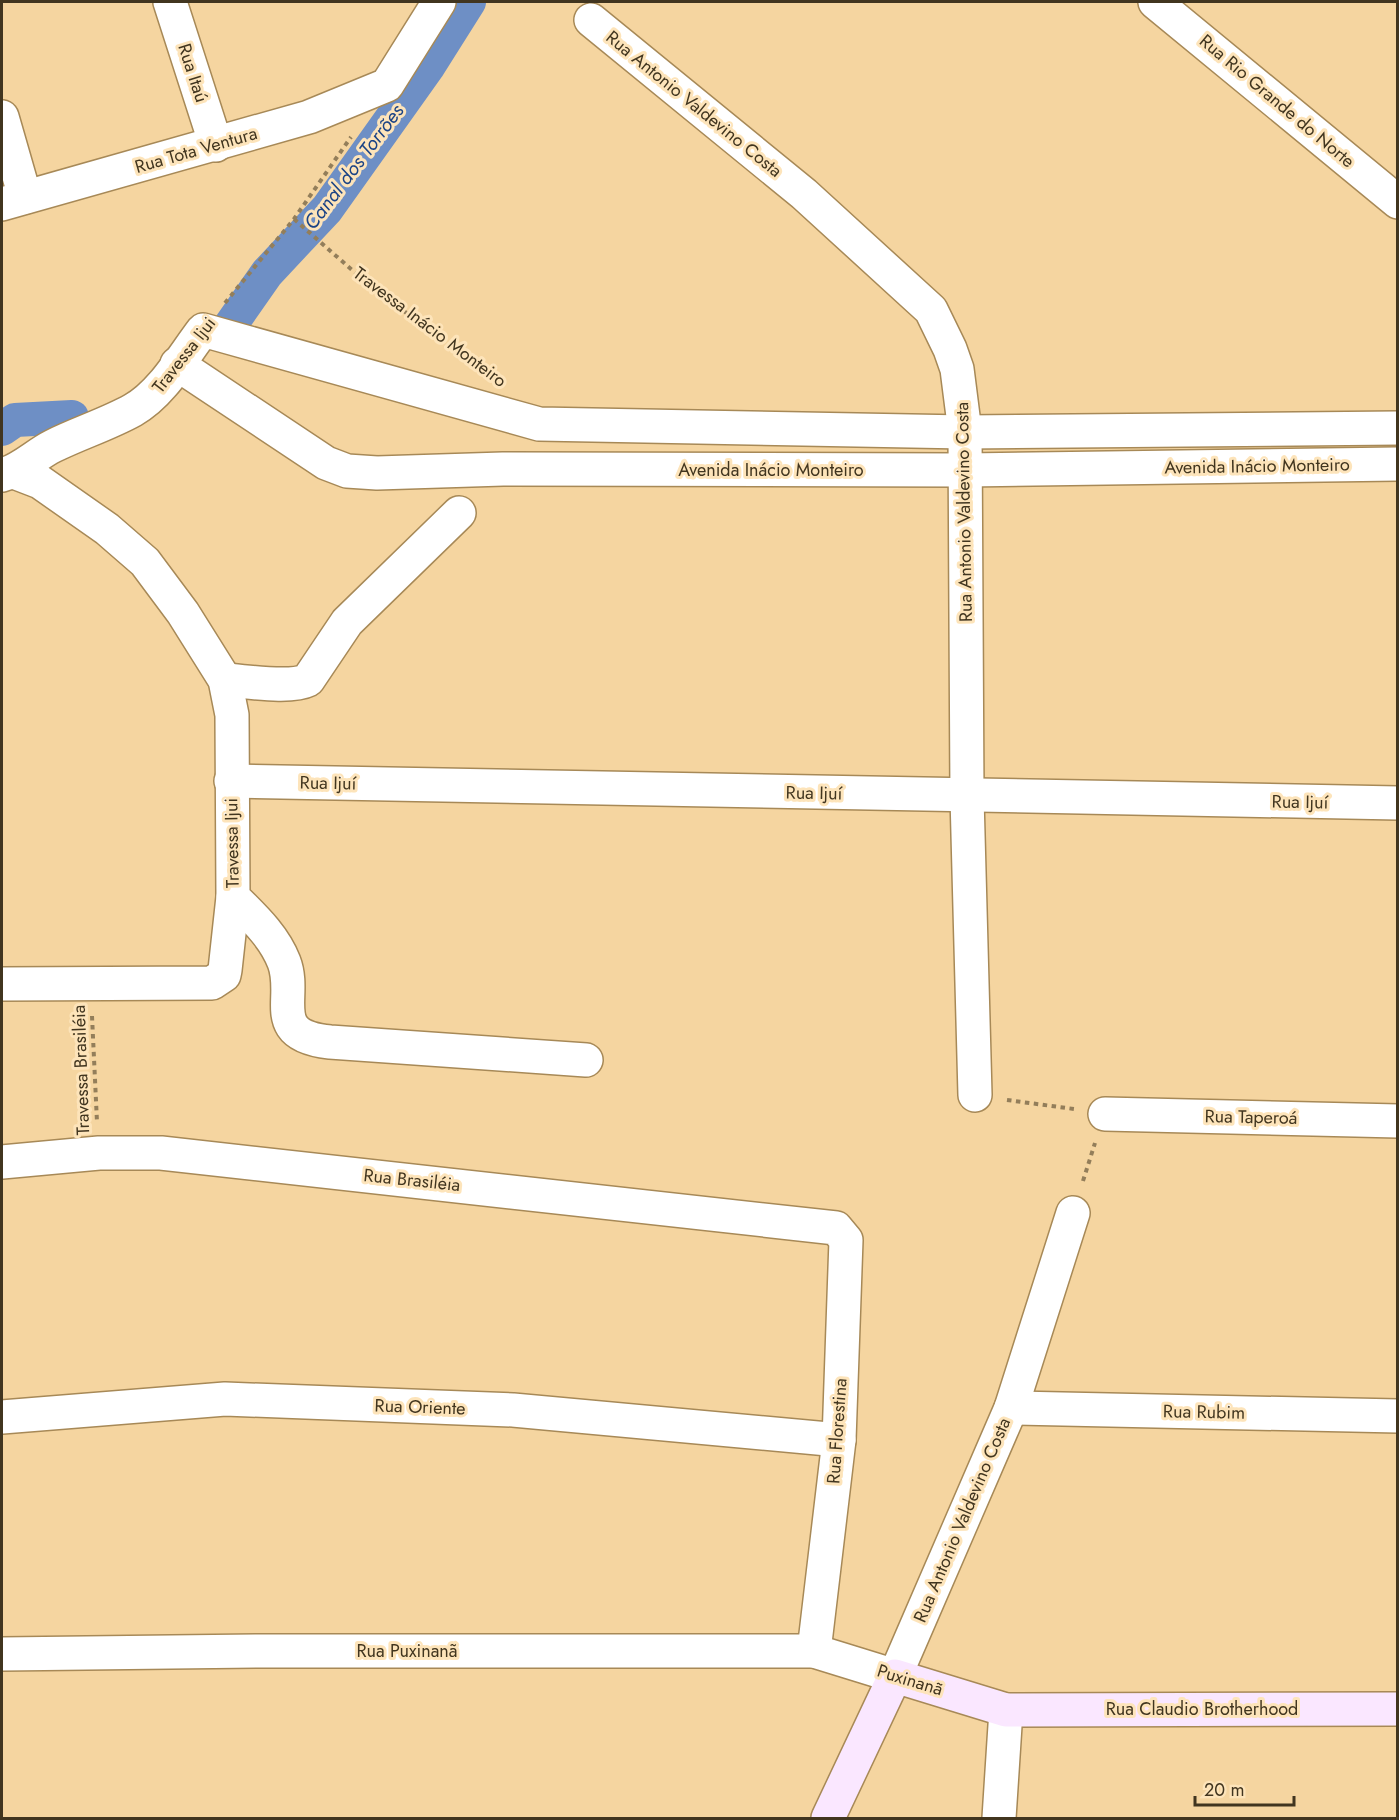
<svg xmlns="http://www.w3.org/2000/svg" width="1399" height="1820" font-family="Jost,sans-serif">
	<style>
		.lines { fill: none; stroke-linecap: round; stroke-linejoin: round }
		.canal { stroke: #6e8fc5; stroke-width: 34 }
		.street-casing { stroke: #a78957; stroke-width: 36 }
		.secondary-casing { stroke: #a78957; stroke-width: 36 }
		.path { stroke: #937e5a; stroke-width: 4; stroke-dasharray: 4.5 4.5; stroke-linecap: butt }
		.street { stroke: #fff; stroke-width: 33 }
		.secondary { stroke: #fae7ff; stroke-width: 33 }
		.labels { text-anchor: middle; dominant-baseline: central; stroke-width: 6; stroke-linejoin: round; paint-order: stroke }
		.street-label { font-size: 18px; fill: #41351f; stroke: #fde4ba }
		.water-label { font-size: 20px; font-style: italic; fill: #1b4385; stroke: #fde4ba }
	</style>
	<rect width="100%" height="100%" fill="#f5d5a0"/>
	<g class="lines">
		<g class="canal">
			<path d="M230 326 267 273 327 209 428 67 469 2"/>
			<path d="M2 429 15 420 72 417"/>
		</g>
		<defs>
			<g id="street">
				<path d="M170 2 216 145"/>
				<path d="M1155 2 1398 202"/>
				<path d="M591 20 804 194 931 310 950 349 957 369 965 432 967 797 975 1095"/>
				<path d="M2 117 25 197"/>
				<path d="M2 204 309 117 387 85 439 2"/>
				<path d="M177 364 326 463 347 471 377 473 503 469 966 470 1398 464"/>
				<path d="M14 472 40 482 107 529 145 562 183 613 225 680 232 715 233 897C253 917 274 936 284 962 298 998 265 1035 330 1042L586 1060"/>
				<path d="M2 475C21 470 35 455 53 446 79 433 108 424 133 410 162 394 183 356 203 330L539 424 965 432 1398 428"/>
				<path d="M225 680C245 681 290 689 308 680L347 622 459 513"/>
				<path d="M231 781 1398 803"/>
				<path d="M2 984 212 983 224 975 225 970 233 897"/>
				<path d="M1105 1114 1398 1121"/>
				<path d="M2 1162 99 1153H161L836 1228 846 1240 839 1440 814 1651"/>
				<path d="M1011 1408 1398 1416"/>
				<path d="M2 1417 225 1399 513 1410 839 1440"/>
				<path d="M2 1654 256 1651H814L895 1676 1011 1408 1073 1213"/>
				<path d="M999 1818 1006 1710"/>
			</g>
			<path id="secondary" d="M828 1818 895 1676 1006 1710 1398 1709"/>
		</defs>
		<use href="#street" class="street-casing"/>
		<use href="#secondary" class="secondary-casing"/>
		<g class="path">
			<path d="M294 219 376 291 494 376"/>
			<path d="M225 303 294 219 351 137"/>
			<path d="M92 1016 97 1122"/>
			<path d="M1007 1100 1074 1109"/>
			<path d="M1083 1181 1095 1143"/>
		</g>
		<use href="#street" class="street"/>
		<use href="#secondary" class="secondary"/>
	</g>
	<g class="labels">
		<g class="street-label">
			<text transform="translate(193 73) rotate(72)">Rua Itaú</text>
			<text transform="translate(1277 101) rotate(40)">Rua Rio Grande do Norte</text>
			<text transform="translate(694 104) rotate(39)">Rua Antonio Valdevino Costa</text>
			<text transform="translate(196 150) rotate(-16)">Rua Tota Ventura</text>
			<text transform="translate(430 327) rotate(37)">Travessa Inácio Monteiro</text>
			<text transform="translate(184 355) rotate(-52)">Travessa Ijui</text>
			<text transform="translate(1257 466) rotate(-1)">Avenida Inácio Monteiro</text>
			<text x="771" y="470">Avenida Inácio Monteiro</text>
			<text transform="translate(964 512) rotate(-91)">Rua Antonio Valdevino Costa</text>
			<text transform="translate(328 783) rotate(1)">Rua Ijuí</text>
			<text transform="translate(814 793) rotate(1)">Rua Ijuí</text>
			<text transform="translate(1300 802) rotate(1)">Rua Ijuí</text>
			<text transform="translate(232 843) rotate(-91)">Travessa Ijui</text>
			<text transform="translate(81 1070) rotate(-92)">Travessa Brasiléia</text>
			<text transform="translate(1251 1117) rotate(1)">Rua Taperoá</text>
			<text transform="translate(412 1180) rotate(6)">Rua Brasiléia</text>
			<text transform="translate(420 1407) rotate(2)">Rua Oriente</text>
			<text transform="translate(1204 1412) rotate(1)">Rua Rubim</text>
			<text transform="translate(837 1431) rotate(-86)">Rua Florestina</text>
			<text transform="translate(962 1520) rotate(-67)">Rua Antonio Valdevino Costa</text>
			<text x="407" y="1651">Rua Puxinanã</text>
			<text transform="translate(910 1680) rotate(17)">Puxinanã</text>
			<text x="1202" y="1709">Rua Claudio Brotherhood</text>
		</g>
		<g class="water-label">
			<text transform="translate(354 167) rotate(-53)">Canal dos Torrões</text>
		</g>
	</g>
	<rect width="1399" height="1820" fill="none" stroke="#41351f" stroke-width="6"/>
	<path d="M1195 1796v9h99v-9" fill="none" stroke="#41351f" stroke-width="3"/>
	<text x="1204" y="1796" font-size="18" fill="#41351f" stroke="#fde4ba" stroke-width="4.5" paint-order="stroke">20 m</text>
</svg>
